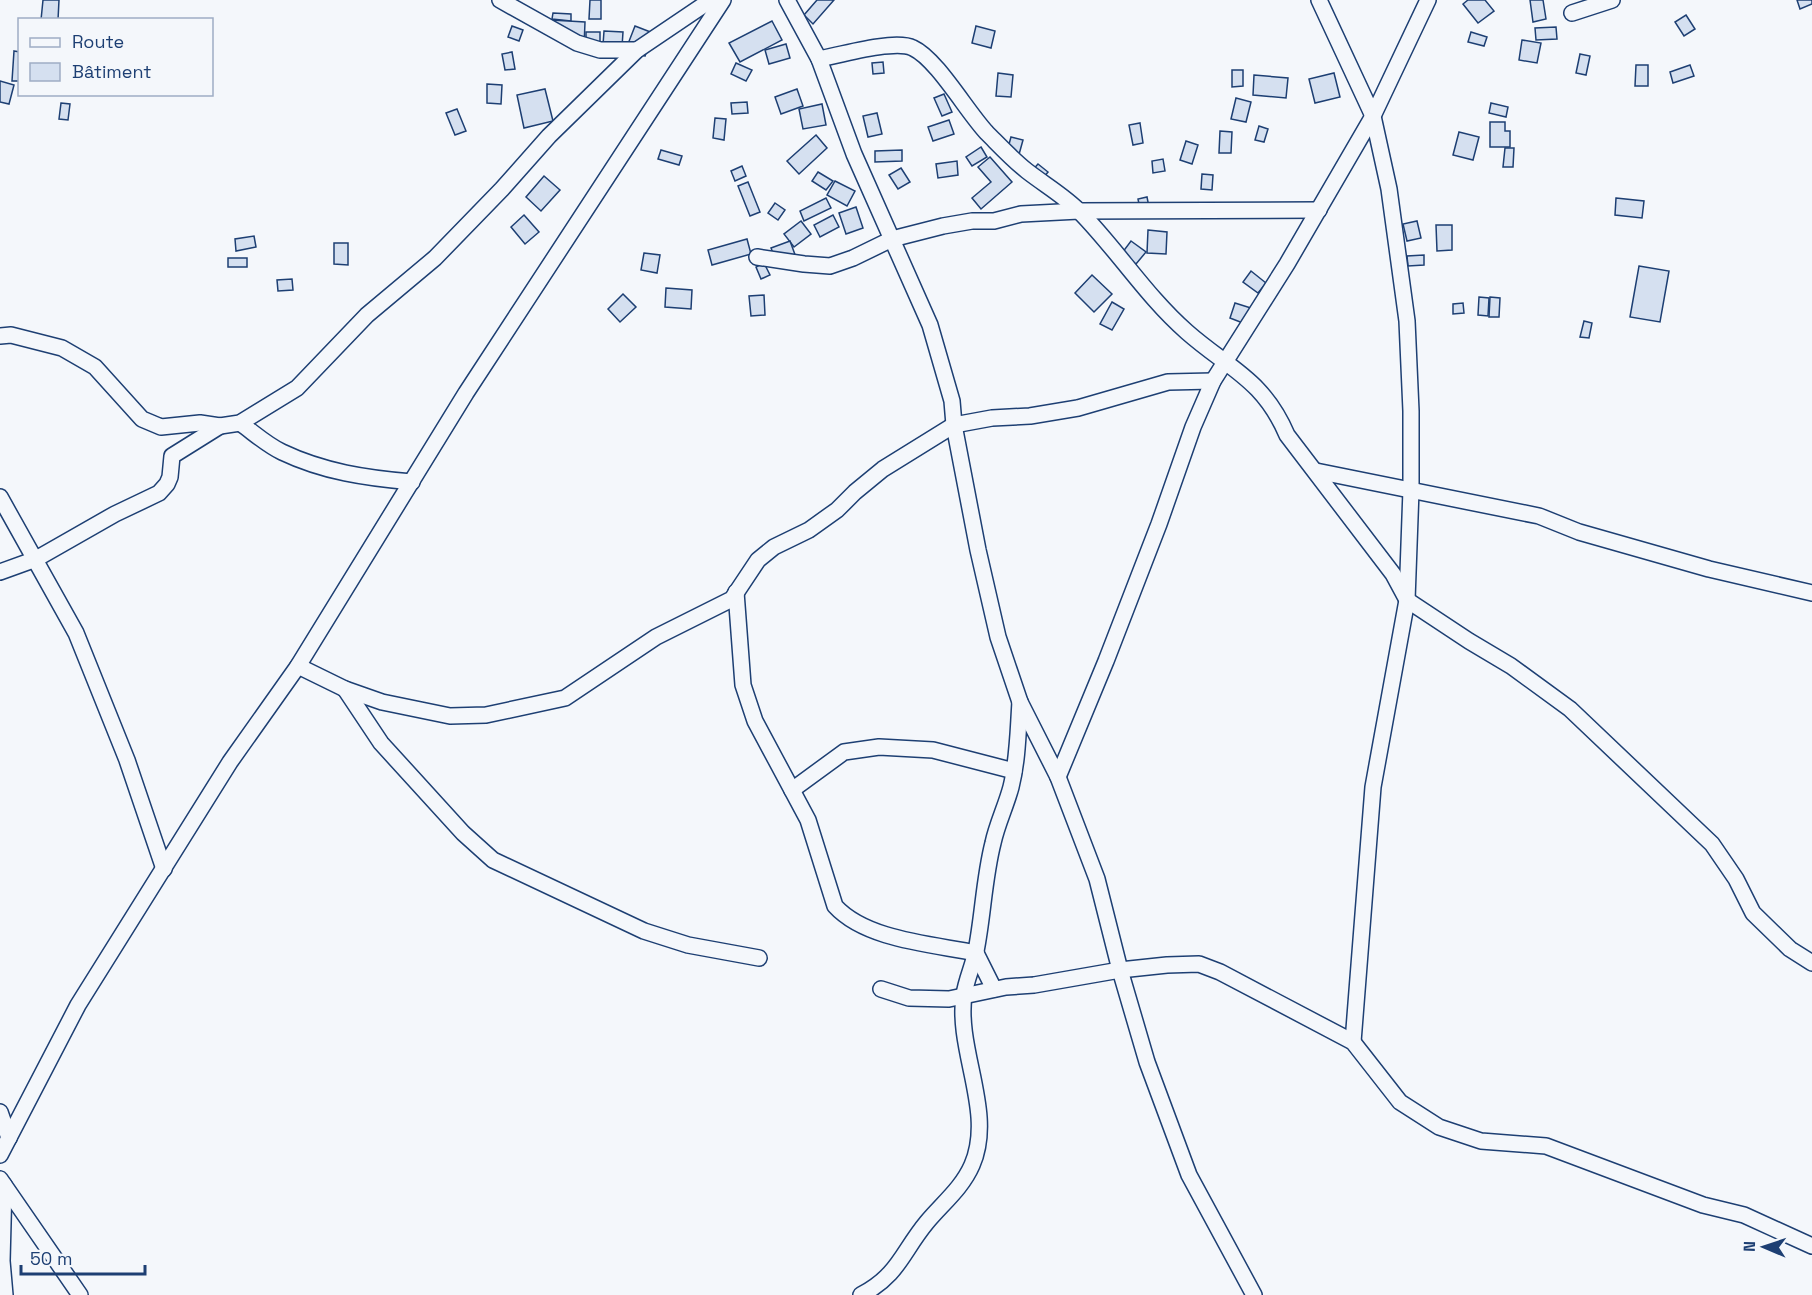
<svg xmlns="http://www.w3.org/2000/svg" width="1812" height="1295" font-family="'Space Grotesk',sans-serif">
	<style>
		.building { fill: #d5e0f0; stroke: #1d3f73; stroke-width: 1.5 }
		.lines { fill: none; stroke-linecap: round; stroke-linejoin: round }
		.minor-casing { stroke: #1d3f73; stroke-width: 18 }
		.minor { stroke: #f4f7fb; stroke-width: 15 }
	</style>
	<rect width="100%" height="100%" fill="#f4f7fb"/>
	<g class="building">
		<path d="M43 0H59L58 20H41Z"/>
		<path d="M590 0H601V19H589Z"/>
		<path d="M817 0H834L813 24 804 15Z"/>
		<path d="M1468 0H1485L1494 11 1478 23 1463 4Z"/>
		<path d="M1530 0H1543L1546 19 1533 22Z"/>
		<path d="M1797 0H1812V4L1800 9Z"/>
		<path d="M553 13 571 14V21L552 19Z"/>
		<path d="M1686 15 1695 29 1684 36 1675 22Z"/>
		<path d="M551 20 585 22 584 47 570 46 571 31 551 30Z"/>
		<path d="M772 21 782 40 740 62 729 43Z"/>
		<path d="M512 26 523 30 519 41 508 37Z"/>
		<path d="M635 26 653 33 645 56 626 49Z"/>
		<path d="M976 26 995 31 991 48 972 43Z"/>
		<path d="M1556 27 1557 39 1536 40 1535 28Z"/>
		<path d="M604 31 623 32 622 47 603 45Z"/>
		<rect x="586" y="32" width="14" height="20"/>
		<path d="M1471 32 1487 37 1484 46 1468 42Z"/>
		<path d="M1522 40 1541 43 1537 63 1519 60Z"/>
		<path d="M786 44 790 58 769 64 765 50Z"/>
		<path d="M14 51 20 52V81H12Z"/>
		<path d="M512 52 515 69 505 70 502 54Z"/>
		<path d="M1580 54 1590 56 1586 75 1576 73Z"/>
		<path d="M883 62 884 73 873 74 872 63Z"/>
		<path d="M736 63 752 70 746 81 731 74Z"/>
		<path d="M1636 65H1648V86H1635Z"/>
		<path d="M1690 65 1694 76 1673 83 1670 72Z"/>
		<path d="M1232 70H1243V86L1232 87Z"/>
		<path d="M998 73 1013 75 1011 97 996 96Z"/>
		<path d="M1334 73 1340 97 1315 103 1309 79Z"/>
		<path d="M1254 75 1288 78 1286 98 1253 95Z"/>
		<path d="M0 81 14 85 9 104 0 102Z"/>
		<path d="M487 84 502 85 501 104 487 103Z"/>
		<path d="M545 89 553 121 524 128 517 95Z"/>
		<path d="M797 89 803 106 781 114 775 97Z"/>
		<path d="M944 94 952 112 942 116 934 98Z"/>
		<path d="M1236 98 1251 102 1246 122 1231 119Z"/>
		<path d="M747 102 748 113 732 114 731 103Z"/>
		<path d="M61 103 70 104 68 120 59 119Z"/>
		<path d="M1491 103 1508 107 1506 117 1489 113Z"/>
		<path d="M822 104 826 125 803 129 799 109Z"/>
		<path d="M457 109 466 131 455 135 446 113Z"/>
		<path d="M877 113 882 134 868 137 863 116Z"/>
		<path d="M715 118 726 119 724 140 713 138Z"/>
		<path d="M949 120 954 134 933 141 928 127Z"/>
		<path d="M1490 122H1505V131H1510V147H1490Z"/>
		<path d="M1140 123 1143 143 1133 145 1129 125Z"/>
		<path d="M1259 126 1268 129 1264 142 1255 140Z"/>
		<path d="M1220 131 1232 132 1231 153H1219Z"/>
		<path d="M1459 132 1479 137 1473 160 1453 155Z"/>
		<path d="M816 135 827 148 799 174 787 161Z"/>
		<path d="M1011 137 1023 140 1018 158 1006 155Z"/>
		<path d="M1186 141 1198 145 1192 164 1180 160Z"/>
		<path d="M981 147 987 157 972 166 966 157Z"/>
		<path d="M1505 148H1514L1513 167H1503Z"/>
		<path d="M661 150 682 156 679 165 658 159Z"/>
		<path d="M902 150V161L875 162V151Z"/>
		<path d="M990 157 1012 182 981 209 972 198 991 182 978 167Z"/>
		<path d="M1163 159 1165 171 1153 173 1152 161Z"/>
		<path d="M957 161 958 175 938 178 936 164Z"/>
		<path d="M1038 164 1048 172 1039 183 1029 174Z"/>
		<path d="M742 166 746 176 735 181 731 171Z"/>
		<path d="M901 168 910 182 898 189 889 175Z"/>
		<path d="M818 172 833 181 826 190 812 181Z"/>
		<path d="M1202 174 1213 175 1212 190 1201 189Z"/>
		<path d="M544 176 560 190 541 211 526 197Z"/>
		<path d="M835 181 855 191 847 206 827 195Z"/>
		<path d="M748 182 760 212 750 216 738 186Z"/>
		<path d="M1147 197 1150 212 1141 214 1138 199Z"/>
		<path d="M826 198 831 208 804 221 800 211Z"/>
		<path d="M1616 198 1644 201 1642 218 1615 215Z"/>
		<path d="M775 203 785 210 778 220 768 213Z"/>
		<path d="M856 207 863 228 846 234 839 213Z"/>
		<path d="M524 215 539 232 525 244 511 227Z"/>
		<path d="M833 215 839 227 820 237 814 225Z"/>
		<path d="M801 221 811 234 794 247 784 234Z"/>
		<path d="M1417 221 1421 238 1407 241 1403 224Z"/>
		<path d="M1436 225H1452V250L1437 251Z"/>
		<path d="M1148 230 1167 232 1166 254 1147 253Z"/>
		<path d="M254 236 256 247 236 251 235 239Z"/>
		<path d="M747 239 751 254 712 265 708 250Z"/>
		<path d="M790 241 797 260 778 266 771 248Z"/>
		<path d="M1131 241 1146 252 1136 264 1122 253Z"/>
		<path d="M334 243H348V265L334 264Z"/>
		<path d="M644 253 660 255 657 273 641 270Z"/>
		<path d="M1424 255V265L1408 266 1407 256Z"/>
		<rect x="228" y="258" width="19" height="9"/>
		<path d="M764 263 770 275 761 279 756 267Z"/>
		<path d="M1639 266 1669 271 1660 322 1630 317Z"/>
		<path d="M1251 271 1266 283 1258 293 1243 282Z"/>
		<path d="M1092 275 1112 294 1094 312 1075 293Z"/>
		<path d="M292 279 293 290 278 291 277 280Z"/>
		<path d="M666 288 692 290 691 309 665 307Z"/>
		<path d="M623 294 636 307 620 322 608 309Z"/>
		<path d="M764 295 765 315 751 316 749 296Z"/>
		<path d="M1479 297 1489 298 1488 316 1478 315Z"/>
		<path d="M1490 297 1500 298 1499 317H1489Z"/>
		<path d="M1112 302 1124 309 1112 330 1100 324Z"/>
		<path d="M1235 303 1254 309 1248 325 1230 318Z"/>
		<path d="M1463 303 1464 313 1453 314V304Z"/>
		<path d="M1584 321 1592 323 1589 338 1580 337Z"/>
	</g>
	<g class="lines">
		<defs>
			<g id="minor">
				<path d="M500 0 577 43 600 50H637"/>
				<path d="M787 0 819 59 854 154 930 325 952 401 954 425 978 550 998 637 1020 702 1058 777 1097 879 1120 970 1147 1062 1189 1175 1254 1295"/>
				<path d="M1319 0 1373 116 1389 189 1407 321 1411 411V490L1407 600 1373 787 1353 1042"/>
				<path d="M1572 13 1612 0"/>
				<path d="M819 59C840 55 895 39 913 48 937 59 967 112 987 133 1000 146 1013 160 1027 171 1045 185 1066 197 1081 213 1118 251 1147 297 1187 332 1229 369 1263 379 1287 435L1393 574 1407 600 1469 641 1511 666 1570 709 1712 844 1736 879 1753 913 1790 949 1812 963"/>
				<path d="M757 257 804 264 830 266 853 258 892 239 943 226 972 221H994L1021 214 1079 211 1319 210"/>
				<path d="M0 336 11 335 62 348 95 367 142 419 161 427 200 423 220 426 240 423 297 388 367 315 435 258 502 189 549 136 637 50 711 0"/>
				<path d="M240 423C254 433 267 445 282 452 324 472 366 478 412 482"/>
				<path d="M1316 471 1539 516 1579 532 1709 569 1812 593"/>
				<path d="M0 497 76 633 127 760 164 869"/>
				<path d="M0 572 36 559 115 514 159 493 167 484 170 477 172 456 220 426"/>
				<path d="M736 592 743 685 755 721 808 820 835 906C866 940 932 944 976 953"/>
				<path d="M298 666 345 689 382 702 450 716 486 715 565 698 656 637 732 599 758 560 774 547 809 530 837 510 855 492 883 469 954 425 992 418 1030 416 1078 408 1168 382 1213 381"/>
				<path d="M345 689 381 743 463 833 493 860 644 931 688 945 759 958"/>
				<path d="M1058 777 1106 661 1159 524 1193 427 1213 381 1287 264 1373 116 1428 0"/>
				<path d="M792 790 844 752 879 747 933 750 1014 771"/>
				<path d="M976 953 994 989"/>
				<path d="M881 989 909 998 949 999 1006 987 1034 985 1120 970 1167 965 1199 964 1220 972 1353 1042 1400 1102 1439 1127 1481 1141 1546 1146 1703 1205 1744 1215 1812 1246"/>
				<path d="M0 1112 9 1138"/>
				<path d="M0 1155 78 1005 230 762 298 666 466 393 723 0"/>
				<path d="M0 1179 80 1295"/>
				<path d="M4 1185 2 1261 5 1295"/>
				<path d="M861 1295C899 1275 902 1252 927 1222 943 1203 962 1188 972 1165 995 1112 956 1051 964 995 966 980 973 966 976 951 983 916 984 878 993 843 997 824 1006 806 1011 787 1018 759 1018 730 1020 702"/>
			</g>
		</defs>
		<use href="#minor" class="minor-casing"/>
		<use href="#minor" class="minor"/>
	</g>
	<rect x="18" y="18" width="195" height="78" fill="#f4f7fb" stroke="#9eadc5" stroke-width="1.5"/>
	<rect x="30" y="38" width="30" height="9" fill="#f4f7fb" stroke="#9eadc5" stroke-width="1.5"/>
	<text x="72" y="48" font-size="18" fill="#1d3f73">Route</text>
	<rect x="30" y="63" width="30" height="18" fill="#d5e0f0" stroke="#9eadc5" stroke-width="1.5"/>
	<text x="72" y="78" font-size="18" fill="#1d3f73">Bâtiment</text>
	<g transform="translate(1764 1247) rotate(272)" stroke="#f4f7fb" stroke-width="4.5" paint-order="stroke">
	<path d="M0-4.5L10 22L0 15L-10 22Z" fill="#1d3f73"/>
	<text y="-9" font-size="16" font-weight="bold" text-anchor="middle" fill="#1d3f73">N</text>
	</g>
	<path d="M21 1265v9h124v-9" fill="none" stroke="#1d3f73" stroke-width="3"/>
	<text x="30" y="1265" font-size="18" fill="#1d3f73" stroke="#f4f7fb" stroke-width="4.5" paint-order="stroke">50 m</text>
</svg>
